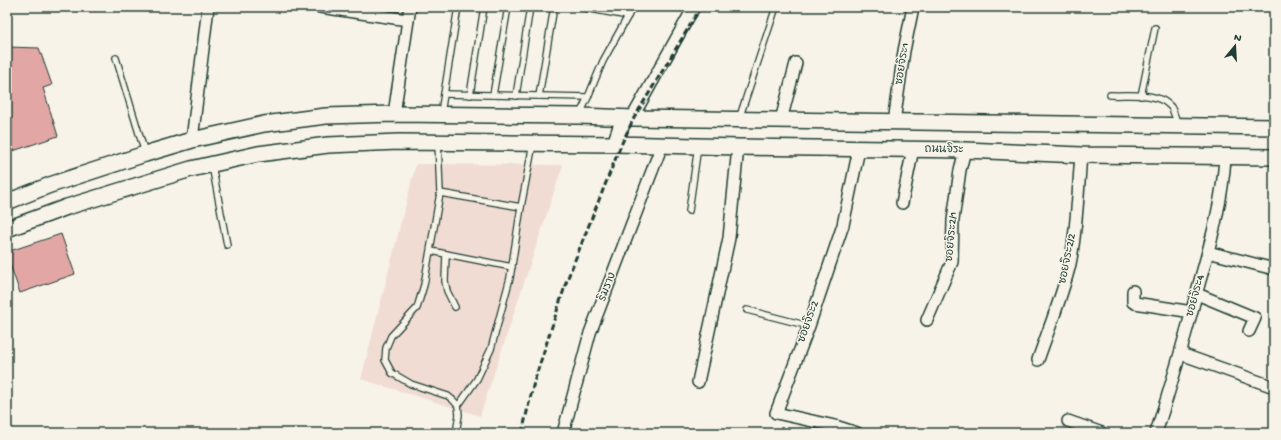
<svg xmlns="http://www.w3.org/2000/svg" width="1281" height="440" font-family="'Gochi Hand','Playpen Sans Thai',sans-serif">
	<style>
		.built { fill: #f1dcd4 }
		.building { fill: #e2a7a5; stroke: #1f3d34 }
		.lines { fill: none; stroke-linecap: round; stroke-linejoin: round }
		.service-casing { stroke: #1f3d34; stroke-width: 8 }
		.minor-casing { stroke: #1f3d34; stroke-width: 14 }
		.secondary-casing { stroke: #1f3d34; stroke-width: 18 }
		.service { stroke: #f7f3e8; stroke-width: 5.5 }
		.minor { stroke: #f7f3e8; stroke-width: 11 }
		.secondary { stroke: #f7f3e8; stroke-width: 15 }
		.rail { stroke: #1f3d34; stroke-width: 3; stroke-dasharray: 6 3; stroke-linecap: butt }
		.labels { text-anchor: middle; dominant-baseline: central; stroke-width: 3; stroke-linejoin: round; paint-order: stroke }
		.street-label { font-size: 11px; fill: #1f3d34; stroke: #f7f3e8 }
	</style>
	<rect width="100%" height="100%" fill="#f7f3e8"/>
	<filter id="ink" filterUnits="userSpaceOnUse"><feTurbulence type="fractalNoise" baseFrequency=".025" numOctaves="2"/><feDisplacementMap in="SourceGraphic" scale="8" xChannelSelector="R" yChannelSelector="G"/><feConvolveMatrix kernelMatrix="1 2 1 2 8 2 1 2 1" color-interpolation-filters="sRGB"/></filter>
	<g filter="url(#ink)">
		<path class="built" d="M416 164 563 165 480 416 361 379Z"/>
		<g class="building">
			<path d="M7 47 39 48 52 85 43 88 58 136 7 153Z"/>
			<path d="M61 234 75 274 20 293 7 256V252Z"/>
		</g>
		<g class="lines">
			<defs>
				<g id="service">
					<path d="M580 7 628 16"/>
					<path d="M116 58 145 153"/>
					<path d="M444 94 588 97"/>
					<path d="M470 95 484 7"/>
					<path d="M493 95 508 7"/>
					<path d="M1110 95C1130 96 1157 91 1171 107 1174 112 1176 120 1178 125"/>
					<path d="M516 96 530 7"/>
					<path d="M539 96 554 7"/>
					<path d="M1141 96 1155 28"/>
					<path d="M441 113 458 7"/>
					<path d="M580 114 588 97 603 61 633 7"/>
					<path d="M739 119 776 7"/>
					<path d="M438 142 440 193 424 285 417 308 391 336 386 348 385 360 392 373 411 384 448 396 454 401 458 406 459 415 456 433"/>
					<path d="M212 165 227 245"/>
					<path d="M440 193 521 207"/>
					<path d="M689 211 698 146"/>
					<path d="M431 251 512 267"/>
					<path d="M446 254 445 281 447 291 455 307"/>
					<path d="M747 310 809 326"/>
					<path d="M458 406 477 379 491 349 510 278 521 207 533 144"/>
				</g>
				<g id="minor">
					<path d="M320 7 408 20"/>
					<path d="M394 114 410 7"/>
					<path d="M632 118 694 7"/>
					<path d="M781 120 796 63"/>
					<path d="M894 122 904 51 913 7"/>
					<path d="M192 140 208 7"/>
					<path d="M902 203 913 149"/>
					<path d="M1208 252 1274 269"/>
					<path d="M1133 291V302L1135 303 1192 312"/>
					<path d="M1197 294 1255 318 1249 331"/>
					<path d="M927 320 952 262 953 220 960 170 965 150"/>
					<path d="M1181 354 1274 387"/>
					<path d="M1038 360C1049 328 1062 297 1070 264 1077 229 1078 191 1081 155"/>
					<path d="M698 382 729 238 738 147"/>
					<path d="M1068 421 1102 433"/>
					<path d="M563 433 590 333 662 145"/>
					<path d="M857 433 835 426 776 413 809 326 843 225 859 149"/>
					<path d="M1156 433C1172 383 1186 334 1199 284 1211 242 1223 199 1225 156"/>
				</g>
				<g id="secondary">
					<path d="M615 144 624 118"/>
					<path d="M7 202 50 185 145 154 192 140 264 124 326 116 394 114 579 116 634 118 1274 127"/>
					<path d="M7 229 67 207 191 169 258 154 328 145 398 142 615 144 738 147 965 150 1081 155 1274 157"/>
				</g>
			</defs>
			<use href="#service" class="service-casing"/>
			<use href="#minor" class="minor-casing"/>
			<use href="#secondary" class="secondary-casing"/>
			<use href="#service" class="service"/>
			<use href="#minor" class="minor"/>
			<use href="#secondary" class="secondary"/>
			<path class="rail" d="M522 433 534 382 567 280 621 145 634 118 701 7"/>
		</g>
	</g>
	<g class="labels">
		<g class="street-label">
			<text transform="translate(903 64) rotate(-81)">ซอยจิระ1</text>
			<text transform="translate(944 150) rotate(1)">ถนนจิระ</text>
			<text transform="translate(952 237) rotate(-85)">ซอยจิระ2/1</text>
			<text transform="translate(1068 259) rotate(-79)">ซอยจิระ2/2</text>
			<text transform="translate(608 287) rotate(-69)">ริมราง</text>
			<text transform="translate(1196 296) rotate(-75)">ซอยจิระ4</text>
			<text transform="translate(809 322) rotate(-71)">ซอยจิระ2</text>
		</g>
	</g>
	<rect width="1281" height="440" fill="none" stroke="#f7f3e8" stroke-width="24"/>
	<rect x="12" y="12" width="1257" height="416" fill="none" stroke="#1f3d34" stroke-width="1.5" filter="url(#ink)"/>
	<g transform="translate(1235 46) rotate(18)" stroke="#f7f3e8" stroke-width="3" paint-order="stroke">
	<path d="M0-3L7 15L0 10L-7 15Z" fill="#1f3d34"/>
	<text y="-6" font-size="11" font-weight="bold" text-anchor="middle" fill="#1f3d34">N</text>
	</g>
</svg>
